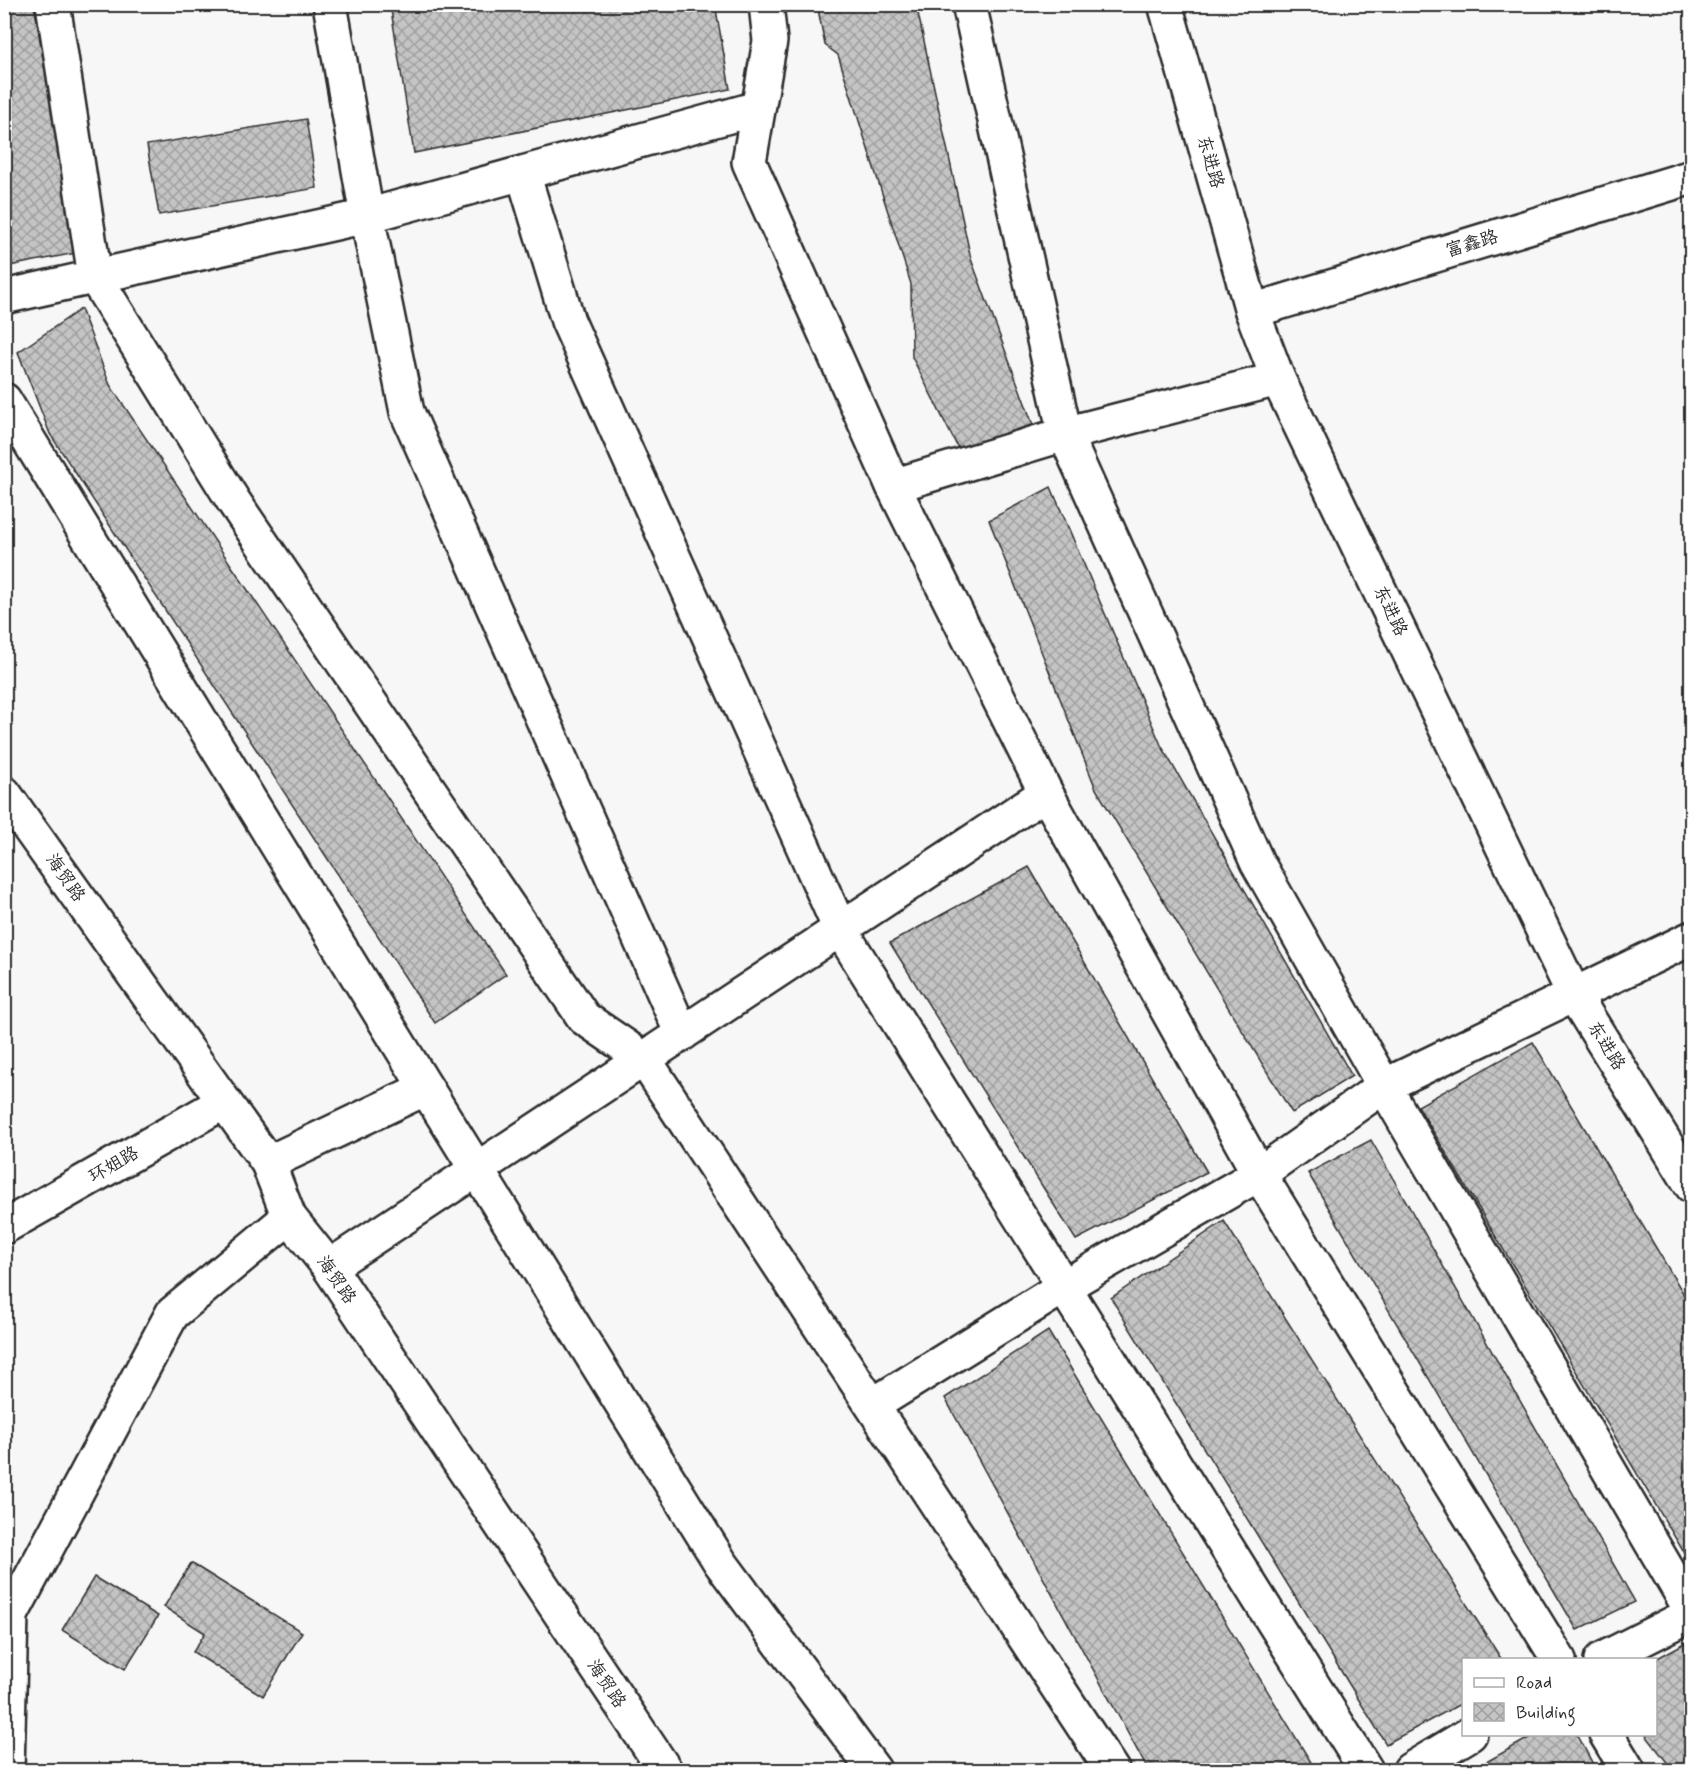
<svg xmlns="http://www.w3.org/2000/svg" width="1696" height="1775" font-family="Mynerve,'LXGW WenKai TC',sans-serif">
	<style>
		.building { fill: url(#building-cross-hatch); stroke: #2b2b2b; stroke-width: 1.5 }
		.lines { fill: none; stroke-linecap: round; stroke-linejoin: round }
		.minor-casing { stroke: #2b2b2b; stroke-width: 38 }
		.major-casing { stroke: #2b2b2b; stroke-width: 38 }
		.minor { stroke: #fff; stroke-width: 33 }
		.major { stroke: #fff; stroke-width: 33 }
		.labels { text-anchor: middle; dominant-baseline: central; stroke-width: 4.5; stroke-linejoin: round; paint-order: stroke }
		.street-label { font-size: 18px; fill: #2b2b2b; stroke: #fff }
	</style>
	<defs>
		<pattern id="building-cross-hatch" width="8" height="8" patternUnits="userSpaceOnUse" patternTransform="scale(1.5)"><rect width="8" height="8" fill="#c4c4c4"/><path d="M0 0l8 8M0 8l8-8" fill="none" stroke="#9f9f9f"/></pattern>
	</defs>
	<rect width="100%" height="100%" fill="#f7f7f7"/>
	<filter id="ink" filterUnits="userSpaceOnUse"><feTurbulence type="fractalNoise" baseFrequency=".0167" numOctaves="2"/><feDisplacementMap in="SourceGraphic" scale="12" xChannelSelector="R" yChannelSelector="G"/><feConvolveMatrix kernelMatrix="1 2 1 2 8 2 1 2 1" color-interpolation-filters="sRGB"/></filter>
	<g filter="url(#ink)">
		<g class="building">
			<path d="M4 4H34L76 253 4 267Z"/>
			<path d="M390 4H715L730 89 414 153Z"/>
			<path d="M817 4H916L971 259 1035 430 960 452 912 357 911 284 838 55 825 45Z"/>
			<path d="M306 119 317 188 159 215 147 145Z"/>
			<path d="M81 309 110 385 506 974 435 1023 50 434 18 352Z"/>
			<path d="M1051 487 1161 745 1352 1076 1292 1113 1096 789 989 520Z"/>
			<path d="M1029 867 1207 1172 1076 1240 890 943Z"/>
			<path d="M1533 1042 1692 1308V1566L1418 1106Z"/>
			<path d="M1371 1140 1635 1602 1577 1630 1308 1173Z"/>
			<path d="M1224 1221 1502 1660H1464V1702L1386 1744 1111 1298Z"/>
			<path d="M1048 1331 1312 1764 1300 1770H1148L945 1398Z"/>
			<path d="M191 1563 302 1632 263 1696 193 1652 205 1633 164 1607Z"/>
			<path d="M94 1577 158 1616 125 1669 62 1630Z"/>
			<path d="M1692 1639V1770H1673L1645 1734H1656V1660H1654Z"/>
			<path d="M1536 1734H1577L1596 1770H1472Z"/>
		</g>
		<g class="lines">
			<defs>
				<g id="minor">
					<path d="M53 4 95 277 234 502 584 1018 644 1059 1112 1770"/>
					<path d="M330 4 367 216 407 412 682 1034"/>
					<path d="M766 4 770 41 749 162 893 486 1046 793 1259 1174 1559 1660"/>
					<path d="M969 4 1065 434 1257 862 1384 1086 1692 1612"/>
					<path d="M1165 4 1252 311 1278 379 1574 995 1692 1186"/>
					<path d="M523 173 568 321 840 929 1366 1770"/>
					<path d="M4 297 367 216 758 108"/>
					<path d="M1252 311 1692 177"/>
					<path d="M4 400 426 1088 720 1562 874 1770"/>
					<path d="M893 486 1065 434 1278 379"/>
					<path d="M4 793 268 1163 289 1217 329 1267 665 1770"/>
					<path d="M268 1163 426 1088"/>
					<path d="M4 1227 224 1102"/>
					<path d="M329 1267 1046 793"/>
					<path d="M873 1405 1063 1287 1259 1174 1384 1086 1692 938"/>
					<path d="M1601 1660 1692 1614"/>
					<path d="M1606 1734 1628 1770"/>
					<path d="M1410 1770 1470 1734"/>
				</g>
				<path id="major" d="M7 1770 11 1615 172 1314 289 1217"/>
			</defs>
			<use href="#minor" class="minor-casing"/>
			<use href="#major" class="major-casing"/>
			<use href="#minor" class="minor"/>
			<use href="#major" class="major"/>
		</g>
	</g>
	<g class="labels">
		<g class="street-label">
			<text transform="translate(1210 162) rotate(74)">东进路</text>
			<text transform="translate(1472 244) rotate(-17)">富鑫路</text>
			<text transform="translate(1390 611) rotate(64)">东进路</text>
			<text transform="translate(65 878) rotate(55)">海贸路</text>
			<text transform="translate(1606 1046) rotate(58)">东进路</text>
			<text transform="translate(114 1165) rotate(-30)">环姐路</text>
			<text transform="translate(336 1280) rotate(55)">海贸路</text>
			<text transform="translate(606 1684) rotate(56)">海贸路</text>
		</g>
	</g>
	<rect width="1696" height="1775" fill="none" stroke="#fff" stroke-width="24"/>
	<rect x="12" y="12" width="1672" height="1751" fill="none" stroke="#2b2b2b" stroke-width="2" filter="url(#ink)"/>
	<rect x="1462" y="1658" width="195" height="78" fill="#ffffff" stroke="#aaaaaa" stroke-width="1.5"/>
	<rect x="1474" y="1678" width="30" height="9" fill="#ffffff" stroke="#aaaaaa" stroke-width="1.5"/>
	<text x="1516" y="1688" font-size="18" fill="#2b2b2b">Road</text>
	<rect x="1474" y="1703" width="30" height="18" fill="url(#building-cross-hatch)" stroke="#aaaaaa" stroke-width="1.5"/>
	<text x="1516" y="1718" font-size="18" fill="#2b2b2b">Building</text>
</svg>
